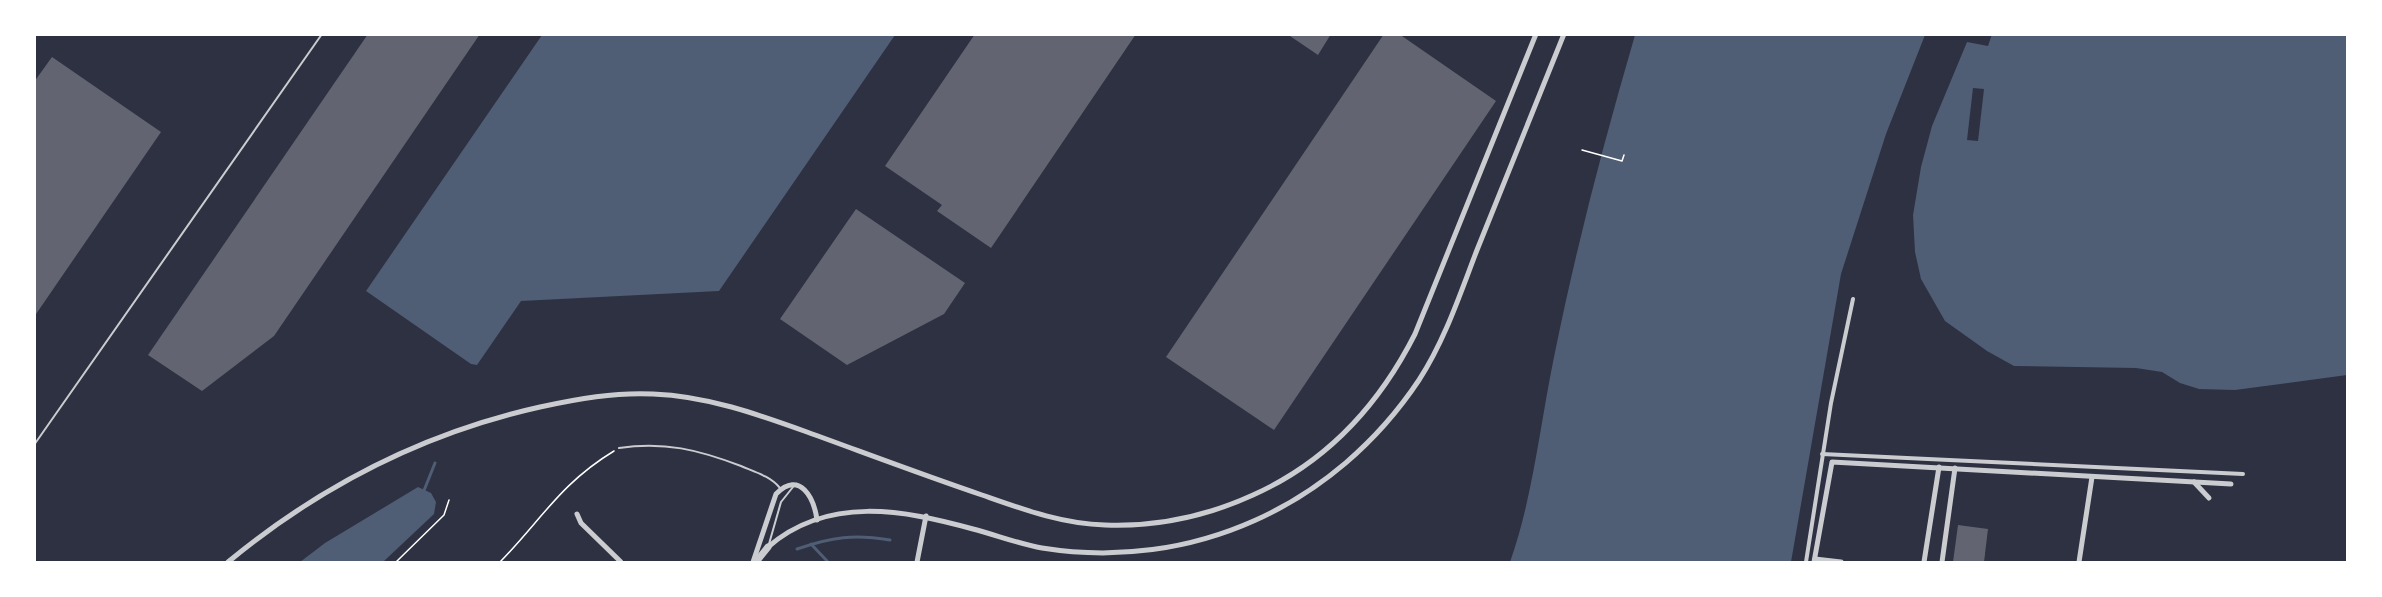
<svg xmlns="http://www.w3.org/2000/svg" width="2382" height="597" font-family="'Alegreya Sans',sans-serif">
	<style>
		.water { fill: #4f5d75 }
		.pier { fill: #2d3142 }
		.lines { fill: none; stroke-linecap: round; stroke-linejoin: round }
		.stream { stroke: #4f5d75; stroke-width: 3 }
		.building { fill: #626471 }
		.path { stroke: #fff; stroke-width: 1.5 }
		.service { stroke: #caccd0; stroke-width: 2 }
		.pedestrian { stroke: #caccd0; stroke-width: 4 }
		.minor { stroke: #caccd0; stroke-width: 5 }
		.tertiary { stroke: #caccd0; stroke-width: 7 }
	</style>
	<rect width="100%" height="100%" fill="#2d3142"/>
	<g class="water">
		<path d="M1992,34L2347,35V375L2235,390L2199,389L2180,383L2162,372L2136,368L2014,366L1987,351L1945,321L1921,279L1915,252L1913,215L1921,167L1932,126L1967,42L1988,46Z"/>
		<path d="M542,35V34L895,35L719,291L521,301L477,365L471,364L366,291Z"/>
		<path d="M1635,35H1925L1886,134L1841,274L1791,562H1510C1533,497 1540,425 1554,357C1576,248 1604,141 1635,35Z"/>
		<path d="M418,487L431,493L436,502L434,514L383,562H300L325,543Z"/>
	</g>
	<path class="pier" d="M1973,88L1984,89L1978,141L1967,140Z"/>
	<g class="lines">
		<g class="stream">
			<path d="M423,493L435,463"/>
			<path d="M811,544L828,562"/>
			<path d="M797,549C832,537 854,534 890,540"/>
		</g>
	</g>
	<g class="building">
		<path d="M368,34H480L274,336L202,391L148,355Z"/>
		<path d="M975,34H1136L991,248L937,211L942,205L885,166Z"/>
		<path d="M1287,34H1331L1318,55Z"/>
		<path d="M1384,34H1399L1496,101L1274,430L1166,357Z"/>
		<path d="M52,57L161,132L34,317V82Z"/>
		<path d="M856,209L965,283L944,314L847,365L780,319Z"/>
		<path d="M1958,525L1988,529L1984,562H1953Z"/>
	</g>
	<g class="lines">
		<g class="path">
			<path d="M1582,150L1622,161L1624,155"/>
			<path d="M396,562L444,515L449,500"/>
			<path d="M500,562C541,520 561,483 614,451"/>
		</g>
		<g class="service">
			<path d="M34,445L322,34"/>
			<path d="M619,448C664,441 699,450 741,466C755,472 770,476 780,488"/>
			<path d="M769,544L781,502L793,487"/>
		</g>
		<g class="pedestrian">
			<path d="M1822,454L2243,474"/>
			<path d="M1806,562L1831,403L1853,299"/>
		</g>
		<g class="minor">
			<path d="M2194,482L2209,498"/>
			<path d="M577,514L581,523L621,562"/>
			<path d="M768,547C828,495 904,510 973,529C996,535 1019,544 1042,548C1192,572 1335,506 1419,380C1445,340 1460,294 1477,250C1506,178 1535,106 1564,34"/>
			<path d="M1815,559L1841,562"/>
			<path d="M228,562C320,486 423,433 540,407C577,399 615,392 653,394C707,396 757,414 807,432C865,453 923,475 982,495C1022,509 1062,524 1105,525C1156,527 1207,516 1253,495C1327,462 1379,405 1415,334L1536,34"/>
			<path d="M753,562L776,494C800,470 814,498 817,520"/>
			<path d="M917,562L926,516"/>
			<path d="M1814,562L1832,462L2231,484"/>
			<path d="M1924,562L1939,467"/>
			<path d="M1942,562L1955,468"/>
			<path d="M2079,562L2092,477"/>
		</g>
		<path class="tertiary" d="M756,562L768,547"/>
	</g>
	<rect width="2382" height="597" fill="none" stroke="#ffffff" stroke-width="72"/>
</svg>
